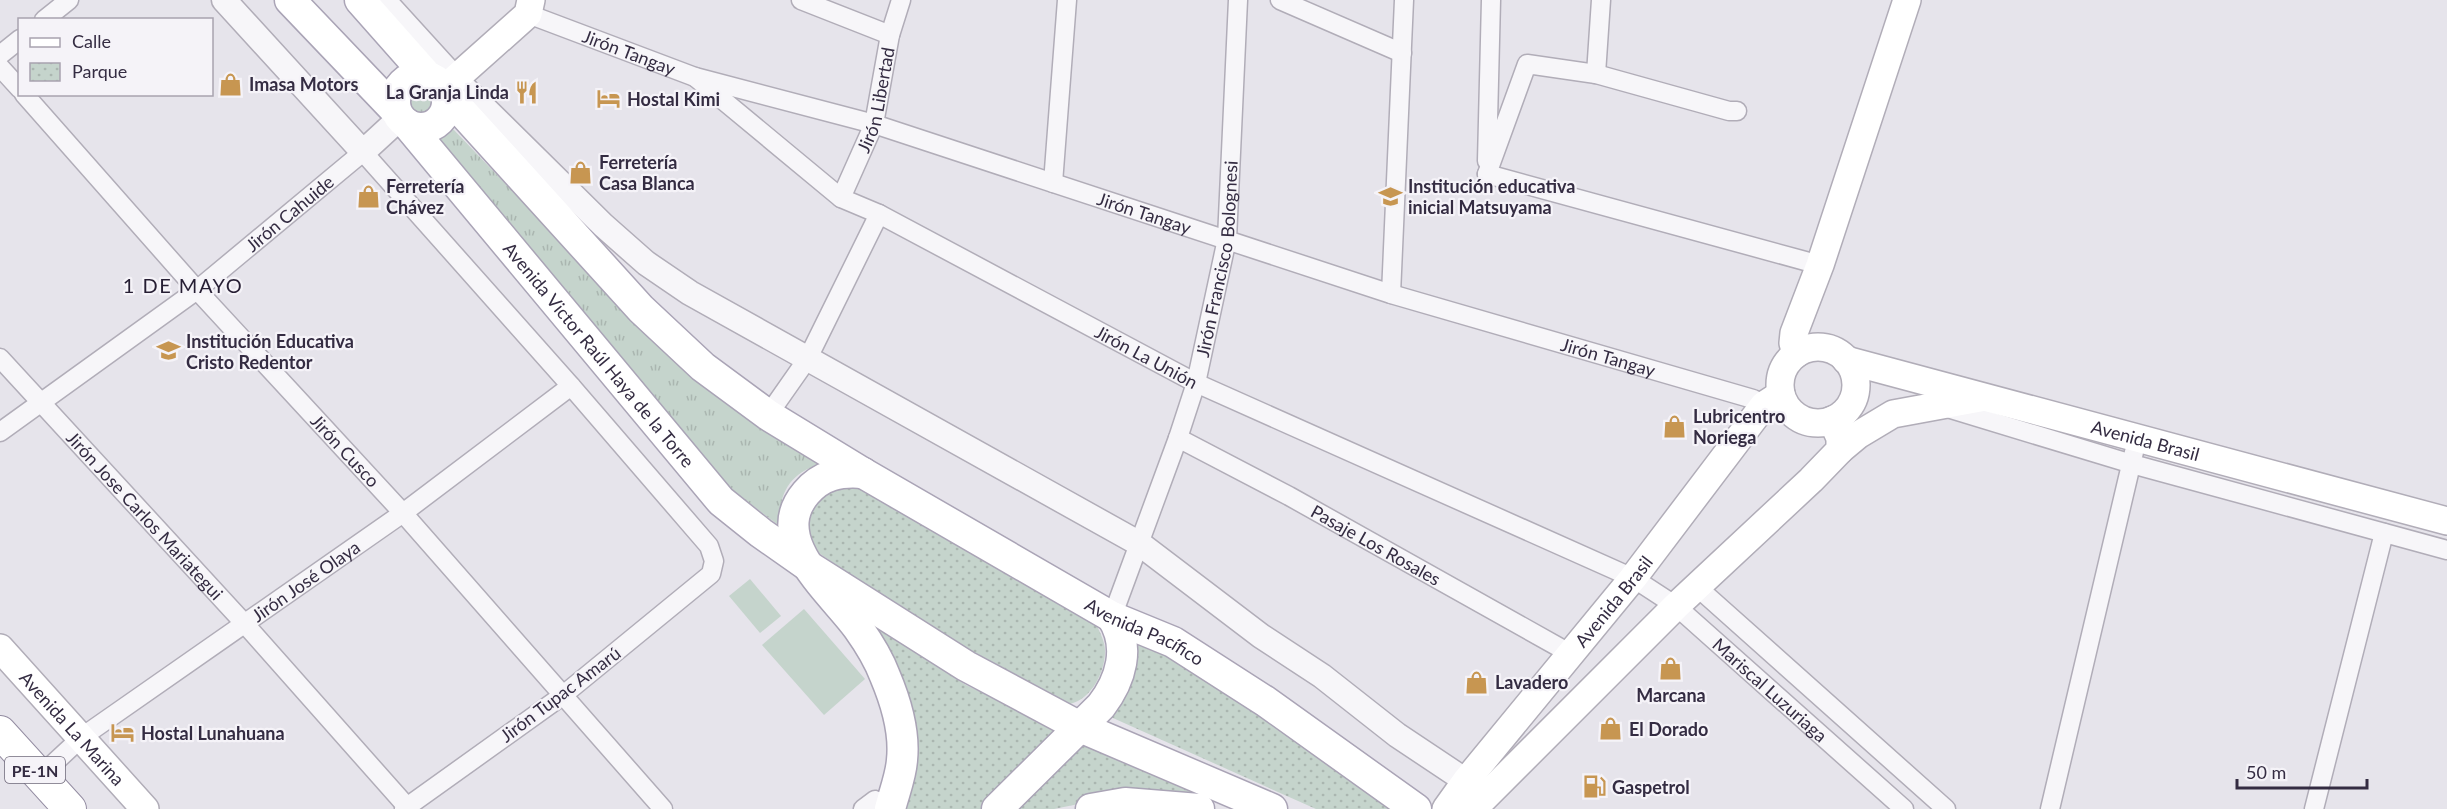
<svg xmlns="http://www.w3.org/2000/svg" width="2447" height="809" font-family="Lato,sans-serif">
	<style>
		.grass { fill: url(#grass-tufts) }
		.park { fill: url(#park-dots) }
		.pitch { fill: #c5d4cc }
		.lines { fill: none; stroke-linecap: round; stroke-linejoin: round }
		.minor-casing { stroke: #b1adb8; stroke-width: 21 }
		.tertiary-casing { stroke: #b1adb8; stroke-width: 27 }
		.secondary-casing { stroke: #b1adb8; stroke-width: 30 }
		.primary-casing { stroke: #aaa4b6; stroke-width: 33 }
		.trunk-casing { stroke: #938ca1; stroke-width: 34 }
		.minor { stroke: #f7f6f9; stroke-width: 18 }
		.tertiary { stroke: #f7f6f9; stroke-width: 24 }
		.secondary { stroke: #fff; stroke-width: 27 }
		.primary { stroke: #fff; stroke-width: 30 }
		.trunk { stroke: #fff; stroke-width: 32 }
		.labels { text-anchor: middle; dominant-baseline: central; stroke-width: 4.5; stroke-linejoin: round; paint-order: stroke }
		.shield { fill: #f5f3f8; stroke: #6e6879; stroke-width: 1.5 }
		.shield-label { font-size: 16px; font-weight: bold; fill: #342c42 }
		.street-label { font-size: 18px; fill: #342c42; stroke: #f5f3f8 }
		.poi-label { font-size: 18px; font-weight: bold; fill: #342c42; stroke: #f5f3f8; text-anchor: start }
		.neighbourhood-label { font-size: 20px; letter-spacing: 1.5px; fill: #261e33; stroke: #f5f3f8 }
	</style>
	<defs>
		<pattern id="grass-tufts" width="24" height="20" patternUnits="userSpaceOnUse" patternTransform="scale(1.5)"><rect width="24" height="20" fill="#c5d4cc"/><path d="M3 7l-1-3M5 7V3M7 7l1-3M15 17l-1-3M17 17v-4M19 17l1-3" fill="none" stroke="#aab6b0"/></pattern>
		<pattern id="park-dots" width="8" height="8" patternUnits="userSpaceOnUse" patternTransform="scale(1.5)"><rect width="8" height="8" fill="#c5d4cc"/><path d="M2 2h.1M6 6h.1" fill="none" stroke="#aab6b0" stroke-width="1.8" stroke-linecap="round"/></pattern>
	</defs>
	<rect width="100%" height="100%" fill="#e6e4eb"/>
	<g class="grass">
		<circle cx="421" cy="102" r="13"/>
		<path d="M450,128L454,130L683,369L755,422L824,463C790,472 777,493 781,527L732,490L688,442L440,140L442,131Z"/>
	</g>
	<g class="park">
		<path d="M854,482L1096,624C1100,633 1105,641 1105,651C1105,673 1091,699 1070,704L948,642L816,551C806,534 805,517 813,499Z"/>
		<path d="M858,615L966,685L1067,733L982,809H899L908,781Z"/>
		<path d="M1130,625L1399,809H1316L1104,714Z"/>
		<path d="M1082,739L1218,801L1190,796L1108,798L1054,809H1006Z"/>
	</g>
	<g class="pitch">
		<path d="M750,579L781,616L760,633L729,596Z"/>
		<path d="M804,609L865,679L824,715L762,645Z"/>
	</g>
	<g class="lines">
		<defs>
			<g id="minor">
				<path d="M801,0L890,35"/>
				<path d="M1280,0L1402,53"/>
				<path id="s1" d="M528,14L695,77L874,124L1391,294L1753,399L1764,405"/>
				<path d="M44,20L69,0"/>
				<path d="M0,55L20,39"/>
				<path d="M0,67L20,89"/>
				<path d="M1596,74L1601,0"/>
				<path id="s2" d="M695,77L841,198L879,214L1196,383L1633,578L1676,606L1904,809"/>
				<path id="s3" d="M24,94L197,290L403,513L663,809"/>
				<path d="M1487,161L1491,0"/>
				<path d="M1487,174L1820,265"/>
				<path d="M1487,174L1527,64L1596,74L1729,111H1737"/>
				<path d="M1053,183L1067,0"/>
				<path id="s4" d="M841,198L874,124L890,35L901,0"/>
				<path d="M1391,294L1404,0"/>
				<path id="s5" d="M0,358L244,623L409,809"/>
				<path d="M1944,407L2132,464L2447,550"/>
				<path d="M768,415L808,358L879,214"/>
				<path id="s6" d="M0,432L197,290L363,152L571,386L709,546L714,561L711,574L562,696L404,809"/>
				<path id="s7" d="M1178,438L1289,496L1571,654"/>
				<path d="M1696,586L1946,809"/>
				<path id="s8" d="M1112,617L1178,438L1196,383L1227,239L1238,0"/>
				<path id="s9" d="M40,776L82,737L403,513L571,386"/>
				<path d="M863,809L875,800"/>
				<path d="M2050,809L2134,452"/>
				<path d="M2314,809L2384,533"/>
			</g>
			<g id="tertiary">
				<path d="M224,0L363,152L400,118"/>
				<path d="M383,0L455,79L603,225L646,263L690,293L1140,544L1261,636L1322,676L1397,735L1466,781"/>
			</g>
			<g id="secondary">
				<path d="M455,79L528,14L531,0"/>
				<circle cx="1818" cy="385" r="38"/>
				<path d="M1796,354L1793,343L1794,333L1820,265L1907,0"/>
				<path id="s10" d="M1846,360L2447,521"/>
				<path d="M1840,450L1858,435L1893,414L1980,398"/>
				<path id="s11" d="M0,648L145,809"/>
				<path id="s12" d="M1446,809L1466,781L1633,578L1764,405L1781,394"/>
				<path d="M1473,809L1676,606L1811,480L1840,450V438L1832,420"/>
			</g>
			<g id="primary">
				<path d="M290,0L396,111"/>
				<path d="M360,0L429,78"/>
				<circle cx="421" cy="102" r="26"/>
				<path id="s13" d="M445,93L641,309L703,367L768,415L863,473L1112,617L1173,642L1265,701L1416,809"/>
				<path id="s14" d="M407,124L721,501L761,533L808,566L966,666L1080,727L1272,809"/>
				<path d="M863,473C840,471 821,475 806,493C766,540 832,592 858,628C868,642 879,660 885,676C896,702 905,732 902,760C901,776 894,793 890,809"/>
				<path d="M997,809L1101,706C1121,680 1131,647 1112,617"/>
				<path d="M1091,809L1125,803L1199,809"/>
			</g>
			<path id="trunk" d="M0,732L70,809"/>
		</defs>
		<use href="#minor" class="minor-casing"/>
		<use href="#tertiary" class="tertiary-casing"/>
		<use href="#secondary" class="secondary-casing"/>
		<use href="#primary" class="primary-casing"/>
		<use href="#trunk" class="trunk-casing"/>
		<use href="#minor" class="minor"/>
		<use href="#tertiary" class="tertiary"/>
		<use href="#secondary" class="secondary"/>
		<use href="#primary" class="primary"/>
		<use href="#trunk" class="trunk"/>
	</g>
	<defs>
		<symbol id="shop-bare" viewBox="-9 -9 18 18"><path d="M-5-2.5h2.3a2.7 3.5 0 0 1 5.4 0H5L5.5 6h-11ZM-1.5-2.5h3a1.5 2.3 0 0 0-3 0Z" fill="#c79651" stroke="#f5f3f8" stroke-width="2.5" paint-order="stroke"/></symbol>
		<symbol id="restaurant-bare" viewBox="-9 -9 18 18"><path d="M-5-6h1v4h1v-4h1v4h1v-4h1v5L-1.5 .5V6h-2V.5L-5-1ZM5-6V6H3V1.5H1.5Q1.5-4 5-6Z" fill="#c79651" stroke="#f5f3f8" stroke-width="2.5" paint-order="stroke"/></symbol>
		<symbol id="hotel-bare" viewBox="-9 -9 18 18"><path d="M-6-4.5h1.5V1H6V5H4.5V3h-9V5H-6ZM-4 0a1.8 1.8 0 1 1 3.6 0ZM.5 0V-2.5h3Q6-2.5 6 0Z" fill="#c79651" stroke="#f5f3f8" stroke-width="2.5" paint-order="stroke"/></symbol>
		<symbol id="school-bare" viewBox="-9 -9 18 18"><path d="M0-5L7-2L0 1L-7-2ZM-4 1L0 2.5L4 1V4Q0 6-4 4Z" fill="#c79651" stroke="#f5f3f8" stroke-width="2.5" paint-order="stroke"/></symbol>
		<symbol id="fuel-bare" viewBox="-9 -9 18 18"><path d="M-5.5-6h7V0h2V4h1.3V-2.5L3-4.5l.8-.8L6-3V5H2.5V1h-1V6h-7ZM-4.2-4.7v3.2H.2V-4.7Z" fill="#c79651" stroke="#f5f3f8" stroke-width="2.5" paint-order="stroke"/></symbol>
	</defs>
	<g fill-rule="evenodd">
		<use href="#shop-bare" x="214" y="68" width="33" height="33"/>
		<use href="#restaurant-bare" x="510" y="76" width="33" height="33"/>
		<use href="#hotel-bare" x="592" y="82" width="33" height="33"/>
		<use href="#shop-bare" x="564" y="156" width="33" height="33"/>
		<use href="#shop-bare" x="352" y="180" width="33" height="33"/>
		<use href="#school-bare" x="1374" y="180" width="33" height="33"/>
		<use href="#school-bare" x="152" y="334" width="33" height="33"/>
		<use href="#shop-bare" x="1658" y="410" width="33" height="33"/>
		<use href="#shop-bare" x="1654" y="652" width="33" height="33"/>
		<use href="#shop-bare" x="1460" y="666" width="33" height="33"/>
		<use href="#shop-bare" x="1594" y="712" width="33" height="33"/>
		<use href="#hotel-bare" x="106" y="716" width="33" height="33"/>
		<use href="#fuel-bare" x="1578" y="770" width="33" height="33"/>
	</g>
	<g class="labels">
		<rect class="shield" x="5" y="757" width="60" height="26" rx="4.5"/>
		<g class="shield-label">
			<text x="35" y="770">PE-1N</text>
		</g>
		<g class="street-label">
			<text stroke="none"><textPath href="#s1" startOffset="108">Jirón Tangay</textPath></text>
			<text stroke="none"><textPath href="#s4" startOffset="105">Jirón Libertad</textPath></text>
			<text stroke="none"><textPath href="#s1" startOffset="648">Jirón Tangay</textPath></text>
			<text stroke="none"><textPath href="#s6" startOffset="363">Jirón Cahuide</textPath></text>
			<text stroke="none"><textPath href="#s8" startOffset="375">Jirón Francisco Bolognesi</textPath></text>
			<text stroke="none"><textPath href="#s14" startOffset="300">Avenida Victor Raúl Haya de la Torre</textPath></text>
			<text stroke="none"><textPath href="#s2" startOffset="534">Jirón La Unión</textPath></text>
			<text stroke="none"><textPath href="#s1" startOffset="1134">Jirón Tangay</textPath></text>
			<text stroke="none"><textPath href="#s10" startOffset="310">Avenida Brasil</textPath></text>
			<text stroke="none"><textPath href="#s3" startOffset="480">Jirón Cusco</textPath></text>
			<text stroke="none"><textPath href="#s5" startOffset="214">Jirón Jose Carlos Mariategui</textPath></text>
			<text stroke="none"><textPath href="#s7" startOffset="225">Pasaje Los Rosales</textPath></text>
			<text stroke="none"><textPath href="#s9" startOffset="330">Jirón José Olaya</textPath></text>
			<text stroke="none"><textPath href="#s12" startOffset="267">Avenida Brasil</textPath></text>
			<text stroke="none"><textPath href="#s13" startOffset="892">Avenida Pacífico</textPath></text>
			<text stroke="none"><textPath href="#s2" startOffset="1246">Mariscal Luzuriaga</textPath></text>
			<text transform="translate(560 694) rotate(-37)">Jirón Tupac Amarú</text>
			<text stroke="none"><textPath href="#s11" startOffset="108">Avenida La Marina</textPath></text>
		</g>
		<g class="poi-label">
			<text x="249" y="84">Imasa Motors</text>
			<text x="509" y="92" text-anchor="end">La Granja Linda</text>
			<text x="627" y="99">Hostal Kimi</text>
			<text x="599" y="162">Ferretería<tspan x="599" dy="21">Casa Blanca</tspan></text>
			<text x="386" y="186">Ferretería<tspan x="386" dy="21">Chávez</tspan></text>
			<text x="1408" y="186">Institución educativa<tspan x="1408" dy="21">inicial Matsuyama</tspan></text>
			<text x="186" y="341">Institución Educativa<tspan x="186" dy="21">Cristo Redentor</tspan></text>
			<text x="1693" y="416">Lubricentro<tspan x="1693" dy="21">Noriega</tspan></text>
			<text x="1495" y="682">Lavadero</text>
			<text x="1671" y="695" text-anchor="middle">Marcana</text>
			<text x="1629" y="729">El Dorado</text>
			<text x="141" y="733">Hostal Lunahuana</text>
			<text x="1612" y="787">Gaspetrol</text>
		</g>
		<g class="neighbourhood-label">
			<text x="183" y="285">1 DE MAYO</text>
		</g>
	</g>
	<rect x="18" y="18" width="195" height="78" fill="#f5f3f8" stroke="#a8a3af" stroke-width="1.5"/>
	<rect x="30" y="38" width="30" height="9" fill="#ffffff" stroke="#a8a3af" stroke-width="1.5"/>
	<text x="72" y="48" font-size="18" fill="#342c42">Calle</text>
	<rect x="30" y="63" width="30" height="18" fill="url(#park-dots)" stroke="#a8a3af" stroke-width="1.5"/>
	<text x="72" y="78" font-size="18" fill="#342c42">Parque</text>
	<path d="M2237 779v9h130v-9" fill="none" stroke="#342c42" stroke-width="3"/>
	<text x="2246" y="779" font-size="18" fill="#342c42" stroke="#f5f3f8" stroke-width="4.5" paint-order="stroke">50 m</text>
</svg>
